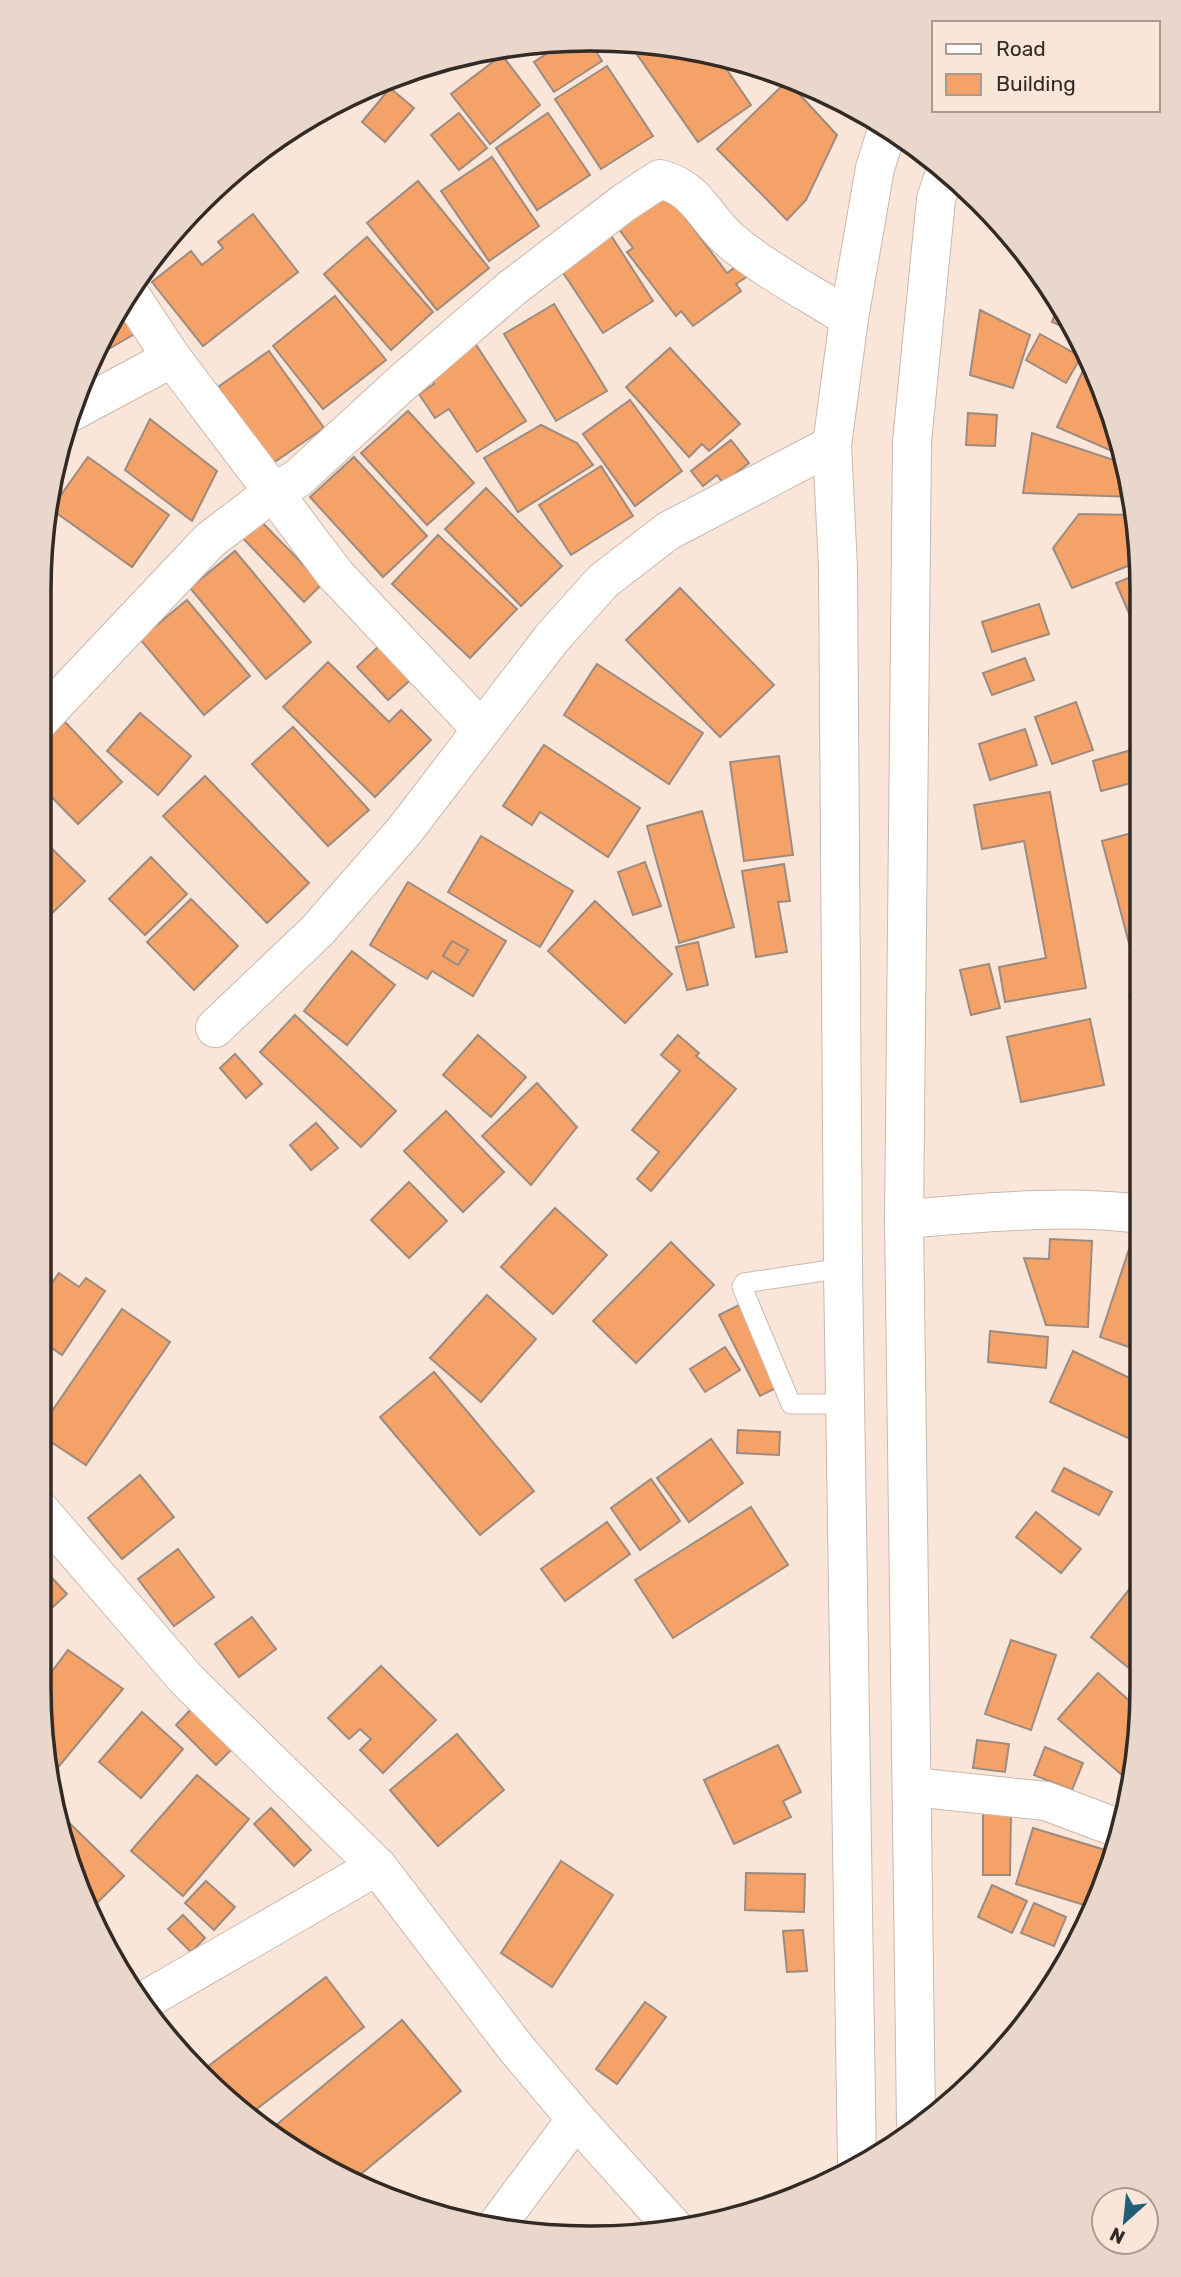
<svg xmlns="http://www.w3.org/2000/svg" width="1181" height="2277" font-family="Rubik,sans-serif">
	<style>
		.building { fill: #f5a268; stroke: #9d8b7f; stroke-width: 2; fill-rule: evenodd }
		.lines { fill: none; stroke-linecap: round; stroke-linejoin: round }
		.lane-casing { stroke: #ccb8ac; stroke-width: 21 }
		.street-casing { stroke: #ccb8ac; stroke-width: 40 }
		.highway-casing { stroke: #ccb8ac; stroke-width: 40 }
		.lane { stroke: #fff; stroke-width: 19 }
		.street { stroke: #fff; stroke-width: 38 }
		.highway { stroke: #fff; stroke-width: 38 }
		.rim { fill: none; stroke: #312a25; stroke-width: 3.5 }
	</style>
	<rect width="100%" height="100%" fill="#fae6d9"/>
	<g class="building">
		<path d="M627,40L716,54L751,105L698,142Z"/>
		<path d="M589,41L602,61L554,92L534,62L564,42Z"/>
		<path d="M502,55L540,105L490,144L451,94Z"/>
		<path d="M607,66L653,136L601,169L555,99Z"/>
		<path d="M787,81L837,135L806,200L787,220L717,149Z"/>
		<path d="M390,88L414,108L385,142L362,122Z"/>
		<path d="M351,96L338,113L329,106Z"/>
		<path d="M459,113L487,148L459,170L431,135Z"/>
		<path d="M548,113L590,175L537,210L496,148Z"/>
		<path d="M492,157L539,226L489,261L441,191Z"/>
		<path d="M418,181L489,268L437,310L367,223Z"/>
		<path d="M663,188L727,273L742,262L751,274L736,284L741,291L693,326L681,311L676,316L627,252L633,248L615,224Z"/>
		<path d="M253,214L298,272L203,346L152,282L191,251L202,265L223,248L218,242Z"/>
		<path d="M610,234L653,301L603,333L560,268Z"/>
		<path d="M367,237L433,312L391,350L324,274Z"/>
		<path d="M335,296L386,360L323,409L273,346Z"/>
		<path d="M123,301L140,331L91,359L96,346Z"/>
		<path d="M554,304L607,391L556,421L504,334Z"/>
		<path d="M1058,306L1073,331L1052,322Z"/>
		<path d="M980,310L1030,335L1013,388L970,375Z"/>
		<path d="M1040,334L1081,357L1066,383L1026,360Z"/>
		<path d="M471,337L526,421L477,452L449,409L435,418L419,394L434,384L424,368Z"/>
		<path d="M670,348L740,424L709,451L702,444L689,457L626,387Z"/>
		<path d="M269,351L324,428L273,463L218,387Z"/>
		<path d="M1085,366L1095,370L1101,380L1118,443L1114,452L1057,427Z"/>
		<path d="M630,400L682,471L635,506L583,434Z"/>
		<path d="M408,411L474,483L427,525L361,453Z"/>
		<path d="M968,413L997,415L995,446L966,445Z"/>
		<path d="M150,419L217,471L192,521L125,470Z"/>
		<path d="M541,425L577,443L593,465L518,512L484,458Z"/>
		<path d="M1032,433L1123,463L1132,497L1023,493Z"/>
		<path d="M731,440L749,463L723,483L717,475L703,486L691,471Z"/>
		<path d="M88,457L169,515L132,567L51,509Z"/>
		<path d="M354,457L427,536L383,577L310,497Z"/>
		<path d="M601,466L633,516L571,555L539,505Z"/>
		<path d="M486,488L562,566L521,606L445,529Z"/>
		<path d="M254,514L322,584L304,602L236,531Z"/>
		<path d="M1079,514L1137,515L1138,562L1072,588L1053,548Z"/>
		<path d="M438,535L517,609L470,658L392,584Z"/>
		<path d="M235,551L311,642L266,679L190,588Z"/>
		<path d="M1138,574V634L1116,583Z"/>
		<path d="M680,588L774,685L720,737L626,640Z"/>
		<path d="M187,600L250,676L204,715L140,639Z"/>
		<path d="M1039,604L1049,634L992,652L982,622Z"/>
		<path d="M383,642L415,676L388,700L357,667Z"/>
		<path d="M1025,658L1034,680L992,695L983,673Z"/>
		<path d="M328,662L389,722L401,710L431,740L375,797L283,707Z"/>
		<path d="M597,664L703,733L669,784L564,715Z"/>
		<path d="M1076,702L1093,750L1052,764L1035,717Z"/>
		<path d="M140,713L191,756L158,795L107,751Z"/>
		<path d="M65,722L122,782L78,824L39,784V746Z"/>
		<path d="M293,727L369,810L328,846L252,764Z"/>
		<path d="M1025,729L1037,765L990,780L979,744Z"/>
		<path d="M544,745L640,808L608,857L540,812L532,825L503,806Z"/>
		<path d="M1131,750L1139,781L1101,791L1093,761Z"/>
		<path d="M779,756L793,855L744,861L730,762Z"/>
		<path d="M205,776L309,883L267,923L163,816Z"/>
		<path d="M1050,792L1086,988L1005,1002L999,967L1046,958L1024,841L982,849L974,805Z"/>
		<path d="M702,811L734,927L679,943L647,826Z"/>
		<path d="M1139,831V965L1135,966L1102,841Z"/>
		<path d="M39,836L85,881L39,926Z"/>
		<path d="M481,836L573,891L540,947L448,892Z"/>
		<path d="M151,857L187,894L145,935L109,899Z"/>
		<path d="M645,862L661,906L633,915L618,872Z"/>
		<path d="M784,864L790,901L778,902L787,952L756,957L742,871Z"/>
		<path d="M408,882L506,941L473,996L432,971L427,979L370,945ZM452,941L468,950L458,965L443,956Z"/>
		<path d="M191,899L238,946L194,990L147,942Z"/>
		<path d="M595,901L672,974L625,1023L548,951Z"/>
		<path d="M452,941L468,950L458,965L443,956Z"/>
		<path d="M698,942L708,985L687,990L676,947Z"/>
		<path d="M352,951L395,985L347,1045L304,1011Z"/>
		<path d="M989,964L1000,1008L971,1015L960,970Z"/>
		<path d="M1139,992V1028L1129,996Z"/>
		<path d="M295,1015L396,1111L361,1147L260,1052Z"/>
		<path d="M1090,1019L1104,1085L1021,1102L1007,1037Z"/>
		<path d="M478,1035L526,1077L491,1117L443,1075Z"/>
		<path d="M678,1035L699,1053L696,1056L736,1089L651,1191L637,1179L659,1152L632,1130L680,1071L661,1055Z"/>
		<path d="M235,1054L262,1084L246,1098L220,1068Z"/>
		<path d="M537,1083L577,1127L531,1185L482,1136Z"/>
		<path d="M446,1111L504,1172L463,1212L404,1151Z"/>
		<path d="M316,1123L338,1148L311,1170L290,1145Z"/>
		<path d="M409,1182L447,1221L409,1258L371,1220Z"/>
		<path d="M555,1208L607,1255L553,1314L501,1267Z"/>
		<path d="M1134,1234L1140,1235V1351L1100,1337Z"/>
		<path d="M1050,1239L1092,1241L1088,1327L1046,1325L1024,1258L1049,1259Z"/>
		<path d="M671,1242L714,1285L636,1363L593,1321Z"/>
		<path d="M59,1273L79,1287L86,1278L105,1291L62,1355L39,1339V1302Z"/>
		<path d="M487,1295L536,1339L481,1402L430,1358Z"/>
		<path d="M739,1305L780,1386L760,1396L719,1315Z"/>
		<path d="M122,1309L170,1342L86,1465L39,1434V1430Z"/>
		<path d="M990,1331L1048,1337L1046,1368L988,1362Z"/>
		<path d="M725,1347L740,1370L705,1392L690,1369Z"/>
		<path d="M1073,1351L1140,1383L1141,1444L1050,1402Z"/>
		<path d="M434,1372L534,1491L480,1535L380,1417Z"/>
		<path d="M738,1430L780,1432L779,1455L737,1453Z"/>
		<path d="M711,1439L743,1483L689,1522L657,1478Z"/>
		<path d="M1064,1468L1112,1492L1099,1515L1052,1491Z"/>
		<path d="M140,1475L174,1517L122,1559L88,1518Z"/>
		<path d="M651,1479L680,1521L640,1550L611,1508Z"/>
		<path d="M751,1507L788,1565L673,1638L635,1580Z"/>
		<path d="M1036,1512L1081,1549L1061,1573L1016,1537Z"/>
		<path d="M607,1522L630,1554L565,1601L541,1569Z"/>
		<path d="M178,1549L214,1597L174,1626L138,1579Z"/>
		<path d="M39,1564L67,1594L41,1618L39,1615Z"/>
		<path d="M1132,1586L1141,1593V1678L1091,1637Z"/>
		<path d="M252,1617L276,1649L239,1677L215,1644Z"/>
		<path d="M1011,1640L1056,1655L1031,1730L985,1714Z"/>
		<path d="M68,1650L123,1689L55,1771L52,1769L39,1689Z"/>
		<path d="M381,1666L436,1720L383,1773L360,1750L371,1739L360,1729L349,1739L328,1718Z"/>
		<path d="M1098,1673L1141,1711L1131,1783L1058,1719Z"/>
		<path d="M194,1706L235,1746L216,1765L176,1725Z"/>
		<path d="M142,1712L183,1749L141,1798L99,1762Z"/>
		<path d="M457,1734L504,1790L438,1846L390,1790Z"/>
		<path d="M977,1740L1009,1744L1005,1772L973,1768Z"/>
		<path d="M778,1745L801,1792L783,1801L791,1817L734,1844L704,1780Z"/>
		<path d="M1045,1747L1083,1763L1072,1790L1034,1775Z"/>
		<path d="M197,1775L249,1819L183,1896L131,1851Z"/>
		<path d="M271,1808L311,1850L294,1866L254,1824Z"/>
		<path d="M983,1813L1011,1814L1010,1875H983Z"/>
		<path d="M60,1814L124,1876L92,1908L68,1864Z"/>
		<path d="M1033,1828L1115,1853L1094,1908L1016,1884Z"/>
		<path d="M561,1861L613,1895L552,1987L501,1953Z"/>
		<path d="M746,1873L805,1874L804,1912L745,1910Z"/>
		<path d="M206,1881L235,1907L214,1930L185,1903Z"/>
		<path d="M992,1885L1027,1901L1012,1933L978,1917Z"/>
		<path d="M1034,1903L1066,1917L1054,1946L1021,1933Z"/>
		<path d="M183,1915L205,1938L191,1952L168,1929Z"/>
		<path d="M803,1930L807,1971L787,1972L783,1931Z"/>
		<path d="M326,1977L364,2027L250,2114L203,2070Z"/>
		<path d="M645,2002L666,2017L617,2084L596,2069Z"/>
		<path d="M402,2020L461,2091L356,2178L284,2146L269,2131Z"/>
	</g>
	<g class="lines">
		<defs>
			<path id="lane" d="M843,1268L744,1283L742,1287L791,1404H845"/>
			<g id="street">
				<path d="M129,293L172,358L335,574L481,729"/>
				<path d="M71,412L172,358"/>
				<path d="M39,721L210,540L273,492L297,479L403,382L512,288L625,202L660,179C699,189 704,218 731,241C767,271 810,293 849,318"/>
				<path d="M215,1028L317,931L405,830L552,638L603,581L668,531L832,445"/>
				<path d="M904,1219C982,1213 1063,1204 1140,1214"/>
				<path d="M39,1509L187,1680L377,1866L516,2048L576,2119L675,2229"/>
				<path d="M913,1787L1046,1801L1123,1830"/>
				<path d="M142,2002L377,1866"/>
				<path d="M497,2225L576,2119"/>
			</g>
			<g id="highway">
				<path d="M916,2123L904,1219L912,442L936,199L946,170"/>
				<path d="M857,2166L843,1268L838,568L832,445L849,318L875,168L887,130"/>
			</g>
		</defs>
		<use href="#lane" class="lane-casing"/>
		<use href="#street" class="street-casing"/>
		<use href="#highway" class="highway-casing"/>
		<use href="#lane" class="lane"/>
		<use href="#street" class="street"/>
		<use href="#highway" class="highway"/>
	</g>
	<path d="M0 0H1181V2277H0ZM590 51H591A539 539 0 0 1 1130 590V1687A539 539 0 0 1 591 2226H590A539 539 0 0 1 51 1687V590A539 539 0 0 1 590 51Z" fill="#ead7cb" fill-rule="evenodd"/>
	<path class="rim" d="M590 51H591A539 539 0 0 1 1130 590V1687A539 539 0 0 1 591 2226H590A539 539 0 0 1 51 1687V590A539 539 0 0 1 590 51Z"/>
	<rect x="932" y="21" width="228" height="91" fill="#fae6d9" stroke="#aa9b91" stroke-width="2"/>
	<rect x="946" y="44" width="35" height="10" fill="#ffffff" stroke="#aa9b91" stroke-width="2"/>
	<text x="996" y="56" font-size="21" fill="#312a25">Road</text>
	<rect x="946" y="74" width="35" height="21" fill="#f5a268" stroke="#aa9b91" stroke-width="2"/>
	<text x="996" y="91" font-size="21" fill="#312a25">Building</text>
	<g transform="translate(1125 2221) rotate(207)"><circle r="33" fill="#fae6d9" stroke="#aa9b91" stroke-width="2"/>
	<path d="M0-5L12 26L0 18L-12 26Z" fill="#235e77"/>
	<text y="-10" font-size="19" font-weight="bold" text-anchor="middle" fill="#312a25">N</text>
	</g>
</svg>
